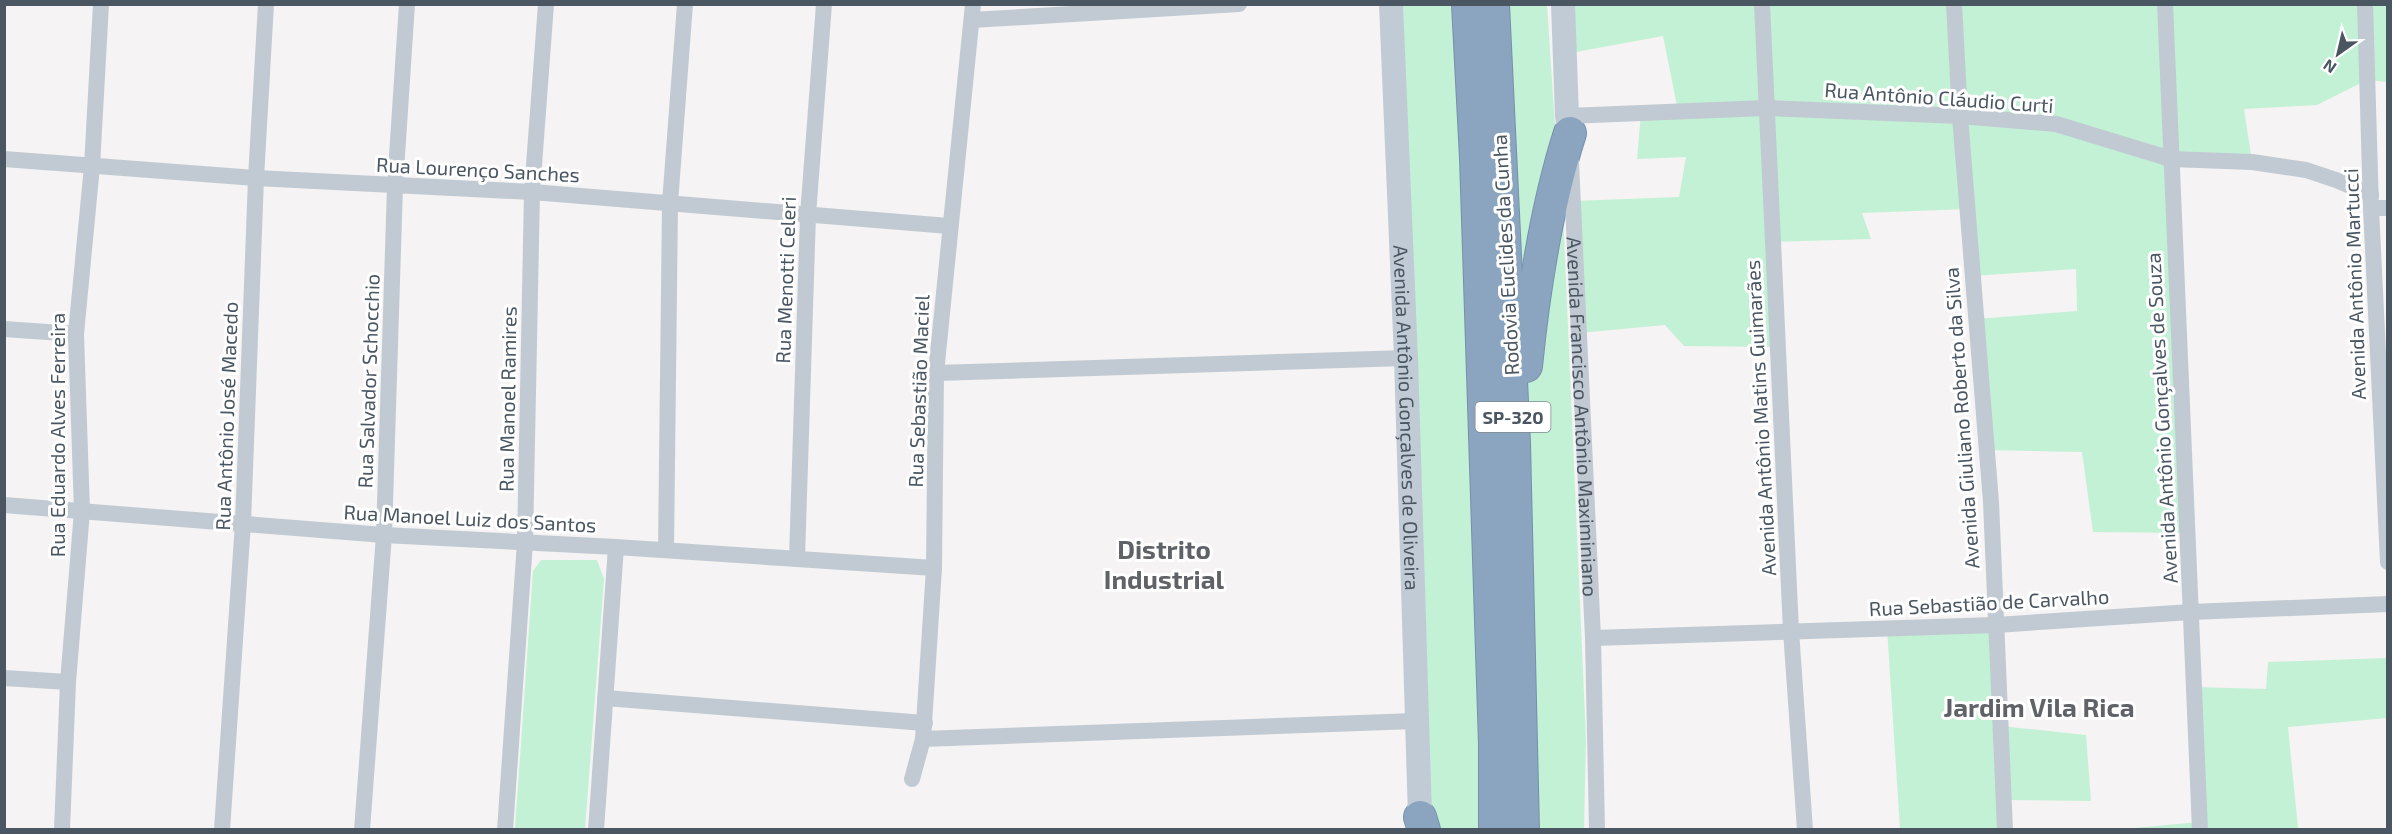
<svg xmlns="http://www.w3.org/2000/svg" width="2392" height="834" font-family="'Exo 2',sans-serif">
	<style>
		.green { fill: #c3f1d5 }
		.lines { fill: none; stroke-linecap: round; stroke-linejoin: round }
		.highway-casing { stroke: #7690ad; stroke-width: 34 }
		.street { stroke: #c1cad2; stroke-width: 16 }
		.secondary { stroke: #c1cbd6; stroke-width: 24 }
		.highway { stroke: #8ba5c1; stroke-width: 32 }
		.labels { text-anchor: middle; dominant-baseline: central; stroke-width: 6; stroke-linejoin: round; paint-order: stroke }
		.shield { fill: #fff; stroke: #808990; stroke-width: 1.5 }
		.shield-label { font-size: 18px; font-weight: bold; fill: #4a5661 }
		.street-label { font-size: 20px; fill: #4a5661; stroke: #fff }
		.district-label { font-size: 26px; font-weight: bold; fill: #5f6368; stroke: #fff }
	</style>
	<rect width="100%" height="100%" fill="#f5f3f3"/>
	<g class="green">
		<path d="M1403,5H1547L1558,172L1563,213L1586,740L1584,829H1428Z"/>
		<path d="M1563,5H2387V82L2367,80L2317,105L2244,109L2252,162L2171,159L2187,533L2093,532L2082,452L1986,450L1976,319L2077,311L2076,269L1973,276L1967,209L1862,213L1871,239L1773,242L1777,347L1684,346L1665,325L1579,333L1573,201L1679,197L1686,157L1637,159L1641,113L1678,111L1663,36L1565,54Z"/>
		<path d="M541,560H597L604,579L585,829H515L533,571Z"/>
		<path d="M1996,625L2000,726L2086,735L2091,801L2004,800L2005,829H1900L1887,628Z"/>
		<path d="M2387,658V718L2288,727L2298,828L2111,830L2200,822L2194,687L2266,689L2268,662Z"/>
	</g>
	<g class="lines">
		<defs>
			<g id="highway">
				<path d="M1468,4L1476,158L1495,744V830"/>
				<path d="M1493,4L1514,443L1523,830"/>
				<path d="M1526,366C1534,287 1546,208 1570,133"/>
				<path d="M1420,817L1424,830"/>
			</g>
		</defs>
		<use href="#highway" class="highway-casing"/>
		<g class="street">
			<path d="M1762,4L1791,631L1805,830"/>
			<path d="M1954,4L1960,116L1991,502L2005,830"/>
			<path d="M2165,4L2200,830"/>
			<path d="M2365,4L2371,208L2388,562"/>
			<path d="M972,20L1239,4"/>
			<path d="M1567,116L1766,108L1960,116L2056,124L2171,159L2252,162L2306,170L2336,180L2371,195"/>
			<path d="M4,159L256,178L532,192L949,226"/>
			<path id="s1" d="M1571,162L1593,638L1597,830"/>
			<path d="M2371,208H2388"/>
			<path d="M4,329L76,334"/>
			<path d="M936,373L1406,358"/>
			<path d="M4,505L384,535L616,547L934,568"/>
			<path d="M666,550L670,203L685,4"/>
			<path d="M797,558L808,215L824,4"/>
			<path d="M1593,638L1996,625L2191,612L2388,604"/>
			<path d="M4,678L68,682"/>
			<path d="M605,698L925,723"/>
			<path d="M923,739L1415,721"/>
			<path d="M912,779L923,739L934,568L936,373L973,4"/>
			<path d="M62,830L68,682L82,511L76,334L92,166L101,4"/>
			<path d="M222,830L243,523L256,178L266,4"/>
			<path d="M362,830L384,535L395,186L407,4"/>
			<path d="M505,830L525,542L532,192L546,4"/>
			<path d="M596,830L616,547"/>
		</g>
		<g class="secondary">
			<path id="s2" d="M1391,4L1406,358L1420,817"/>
			<path d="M1563,4L1567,116L1570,133"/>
		</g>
		<use href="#highway" class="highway"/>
	</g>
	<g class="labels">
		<rect class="shield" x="1475.5" y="402" width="75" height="30" rx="4.5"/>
		<g class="shield-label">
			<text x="1513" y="417">SP-320</text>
		</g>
		<g class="street-label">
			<text transform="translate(1939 97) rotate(4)">Rua Antônio Cláudio Curti</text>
			<text transform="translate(478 169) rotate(3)">Rua Lourenço Sanches</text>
			<text transform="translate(1505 255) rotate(-93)">Rodovia Euclides da Cunha</text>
			<text transform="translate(785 280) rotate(-88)">Rua Menotti Celeri</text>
			<text transform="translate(2354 284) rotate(-92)">Avenida Antônio Martucci</text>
			<text transform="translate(368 381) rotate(-88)">Rua Salvador Schocchio</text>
			<text transform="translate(918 391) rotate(-88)">Rua Sebastião Maciel</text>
			<text transform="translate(507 399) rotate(-89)">Rua Manoel Ramires</text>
			<text transform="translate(226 416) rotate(-88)">Rua Antônio José Macedo</text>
			<text stroke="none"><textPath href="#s2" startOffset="414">Avenida Antônio Gonçalves de Oliveira</textPath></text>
			<text stroke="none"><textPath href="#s1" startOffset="255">Avenida Francisco Antônio Maximiniano</textPath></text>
			<text transform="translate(1760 418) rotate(-93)">Avenida Antônio Matins Guimarães</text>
			<text transform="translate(1961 418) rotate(-94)">Avenida Giuliano Roberto da Silva</text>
			<text transform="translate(2161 418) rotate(-93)">Avenida Antônio Gonçalves de Souza</text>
			<text transform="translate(57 435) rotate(-90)">Rua Eduardo Alves Ferreira</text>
			<text transform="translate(470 518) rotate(3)">Rua Manoel Luiz dos Santos</text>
			<text transform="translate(1989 602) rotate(-3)">Rua Sebastião de Carvalho</text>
		</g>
		<g class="district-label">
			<text x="1164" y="548">Distrito<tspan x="1164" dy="30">Industrial</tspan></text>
			<text x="2039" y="706">Jardim Vila Rica</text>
		</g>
	</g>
	<rect width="2392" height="834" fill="none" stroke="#4a5661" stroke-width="12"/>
	<g transform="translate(2338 54) rotate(214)" stroke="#ffffff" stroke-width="4.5" paint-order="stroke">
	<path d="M0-4.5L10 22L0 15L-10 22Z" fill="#4a5661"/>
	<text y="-9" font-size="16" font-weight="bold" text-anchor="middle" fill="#4a5661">N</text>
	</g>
</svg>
